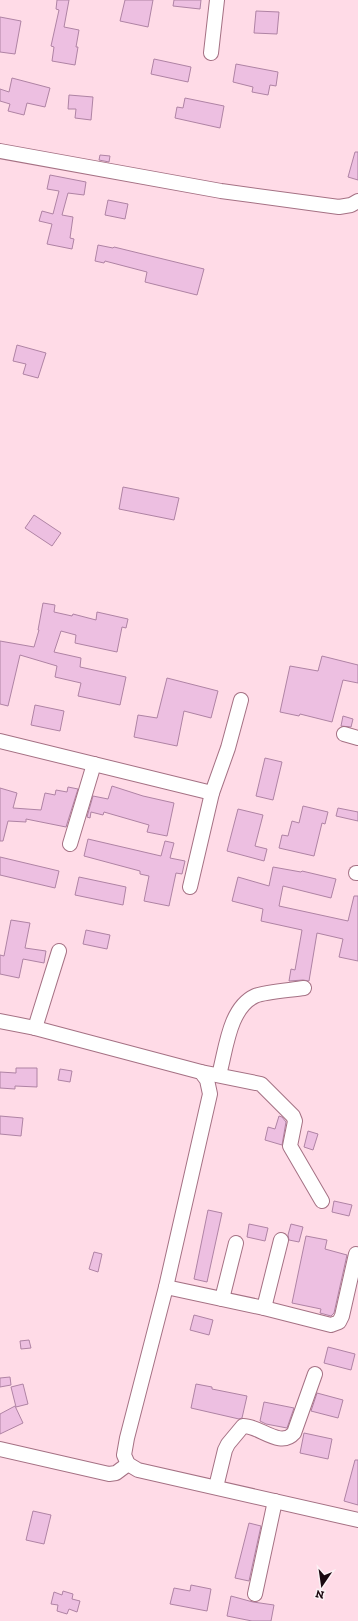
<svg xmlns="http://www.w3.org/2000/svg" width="358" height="1621" font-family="'Zilla Slab',serif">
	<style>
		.building { fill: #edbfe1; stroke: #af83a4 }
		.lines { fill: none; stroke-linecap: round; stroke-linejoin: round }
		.minor-casing { stroke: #a57184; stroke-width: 16 }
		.minor { stroke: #fff; stroke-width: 14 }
	</style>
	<rect width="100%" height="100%" fill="#ffdbe7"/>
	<g class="building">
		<path d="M57,0H69L64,27L79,30L76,47H78L75,65L52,61L54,47L51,46L59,10L56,9Z"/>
		<path d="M125,0H153L148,27L120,21Z"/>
		<path d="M174,0H201L200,9L173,6Z"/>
		<path d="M256,11L279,12L277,34L254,33Z"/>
		<path d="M0,17L21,21L15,54L0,52Z"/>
		<path d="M154,59L191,67L188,82L151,74Z"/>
		<path d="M236,64L278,72L276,86L270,85L268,95L252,92L253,87L233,82Z"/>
		<path d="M12,78L50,88L45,107L27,103L24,115L8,111L10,104L0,101V89L9,92Z"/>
		<path d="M69,95L93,97L91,120L75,118L76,109H68Z"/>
		<path d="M185,98L224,106L220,128L175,118L177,107L183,108Z"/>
		<path d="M355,152H358V180L348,177Z"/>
		<path d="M100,155L110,156L109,162L99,160Z"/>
		<path d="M50,175L86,182L84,195L68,193L62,215L73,217L70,238L74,239L72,249L47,244L52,224L39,221L42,211L53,214L59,191L47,189Z"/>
		<path d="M108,200L128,204L125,219L105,215Z"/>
		<path d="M98,245L113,248L114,247L204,269L197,295L145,282L147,272L105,261L104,263L95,261Z"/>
		<path d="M17,345L46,353L38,378L23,374L26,364L13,361Z"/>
		<path d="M123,487L179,498L174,520L119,509Z"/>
		<path d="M34,515L61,533L52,546L25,528Z"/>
		<path d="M43,603L55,605L54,612L72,616L73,614L96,620L97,612L128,619L126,628L122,627L117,652L75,643L76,635L61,631L54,652L81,658L80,667L126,677L120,705L78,696L81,683L55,677L57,666L20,655L8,706L0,704V641L34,647L39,630H38Z"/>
		<path d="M322,656L358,665V683L343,680L332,722L300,714L299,716L280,712L290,666L318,671Z"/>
		<path d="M167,678L218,691L211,718L184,711L177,746L134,737L138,715L157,718Z"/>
		<path d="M35,705L64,711L60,731L31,725Z"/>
		<path d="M343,716L353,719L351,727L341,726Z"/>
		<path d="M265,758L282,762L273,800L256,796Z"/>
		<path d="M112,786L143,796L174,803L167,836L147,832L149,825L104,812L103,815L91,812L90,818L87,817L93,796L108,799Z"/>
		<path d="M68,787L78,789L66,827L26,819V822L8,821L3,841H0V788L17,793L13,808L41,810L45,793L55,795L56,790L67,792Z"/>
		<path d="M303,806L328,812L325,824L322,823L314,856L279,848L282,835L288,836L292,821L299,823Z"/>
		<path d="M338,808L358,812V821L336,816Z"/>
		<path d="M238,809L263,815L255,846L267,849L264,861L227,851Z"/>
		<path d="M88,839L161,856L165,841L174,843L170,858L185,861L182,874L176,873L169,906L144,901L149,876L140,874V871L84,856Z"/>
		<path d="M0,857L59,871L55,888L0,875Z"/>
		<path d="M273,867L301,872L302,871L336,879L331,898L283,886L279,906L348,921L354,896H358V961L339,957L343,939L317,933L309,981L303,980L289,981L291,969L295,970L302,930L261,921L263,909L232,901L238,877L269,886Z"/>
		<path d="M79,877L126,887L123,905L75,895Z"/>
		<path d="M11,920L30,923L25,948L46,951L44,963L23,959L19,978L0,974V955L4,956Z"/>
		<path d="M86,930L110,935L107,949L83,944Z"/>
		<path d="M16,1068H37V1087L15,1086V1089L0,1088V1072L16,1073Z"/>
		<path d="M60,1069L72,1071L70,1082L58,1080Z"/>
		<path d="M0,1116L23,1118L21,1136L0,1134Z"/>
		<path d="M279,1116L282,1117L286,1122L282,1145L265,1140L268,1127L275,1129Z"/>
		<path d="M308,1131L318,1134L313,1150L304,1147Z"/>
		<path d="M334,1201L352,1205L349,1216L332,1212Z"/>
		<path d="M208,1210L222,1213L207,1282L194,1279Z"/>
		<path d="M249,1224L268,1228L265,1241L247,1237Z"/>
		<path d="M291,1224L303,1227L299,1242L289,1240L288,1235Z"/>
		<path d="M306,1236L327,1240L325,1249L347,1255L334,1313L331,1316L320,1313L321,1309L292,1303Z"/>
		<path d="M94,1252L102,1254L98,1272L89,1269Z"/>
		<path d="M194,1315L213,1320L209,1335L190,1330Z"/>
		<path d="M29,1340L31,1348L21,1349L20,1341Z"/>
		<path d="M328,1347L355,1354L351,1370L324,1363Z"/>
		<path d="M10,1377L11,1385L0,1387V1378Z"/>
		<path d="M23,1384L28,1404L16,1407L11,1387Z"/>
		<path d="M196,1384L212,1387V1389L247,1396L242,1418L239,1419L191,1408Z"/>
		<path d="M317,1393L343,1400L338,1418L311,1411Z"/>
		<path d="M264,1402L294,1408L287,1428L266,1424L260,1421Z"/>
		<path d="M15,1406L23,1423L0,1434V1414Z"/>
		<path d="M304,1433L332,1439L328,1459L300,1453Z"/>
		<path d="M355,1460H358V1505L344,1501Z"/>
		<path d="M33,1511L51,1515L44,1544L26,1540Z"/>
		<path d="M249,1523L261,1526L249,1581L235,1578Z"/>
		<path d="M191,1585L211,1589L207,1611L170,1604L174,1588L190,1591Z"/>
		<path d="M63,1591L73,1594L72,1599L80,1601L77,1612L69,1609L67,1614L57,1611L58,1605L51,1604L54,1592L62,1595Z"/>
		<path d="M231,1596L253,1602L274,1605L271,1621H252L227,1616Z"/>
	</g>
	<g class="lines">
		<defs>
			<g id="minor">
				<path d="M211,53L217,0"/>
				<path d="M0,151L221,191L339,207L351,205L358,201"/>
				<path d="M344,734L358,738"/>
				<path d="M0,741L212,793"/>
				<path d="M70,844L94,764"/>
				<path d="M356,873H358"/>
				<path d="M190,887L212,793L228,748L241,700"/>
				<path d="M0,1021L35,1028L201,1072L207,1080L210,1094L166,1287L127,1438L124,1455L128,1464L138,1470L358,1520"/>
				<path d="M35,1028L59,951"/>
				<path d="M201,1072L261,1084L293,1116L295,1121L290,1146L322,1201"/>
				<path d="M219,1075C226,1050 229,1008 255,996C264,992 292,990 304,988"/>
				<path d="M166,1287L264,1308L281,1240"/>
				<path d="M222,1299L236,1243"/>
				<path d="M264,1308L331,1325L339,1322L342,1316L356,1254"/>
				<path d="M0,1449L109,1474L116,1473L128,1464"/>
				<path d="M216,1487L225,1450L228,1444L243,1426C259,1425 280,1449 294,1433L315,1374"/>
				<path d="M255,1594L275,1501"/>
			</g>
		</defs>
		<use href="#minor" class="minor-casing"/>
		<use href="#minor" class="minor"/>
	</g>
	<g transform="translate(322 1585) rotate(193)" stroke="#fcf0f4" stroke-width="3" paint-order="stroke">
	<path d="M0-3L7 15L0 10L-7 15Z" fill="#1a070f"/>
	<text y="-6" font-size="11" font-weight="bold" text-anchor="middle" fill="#1a070f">N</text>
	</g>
</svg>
